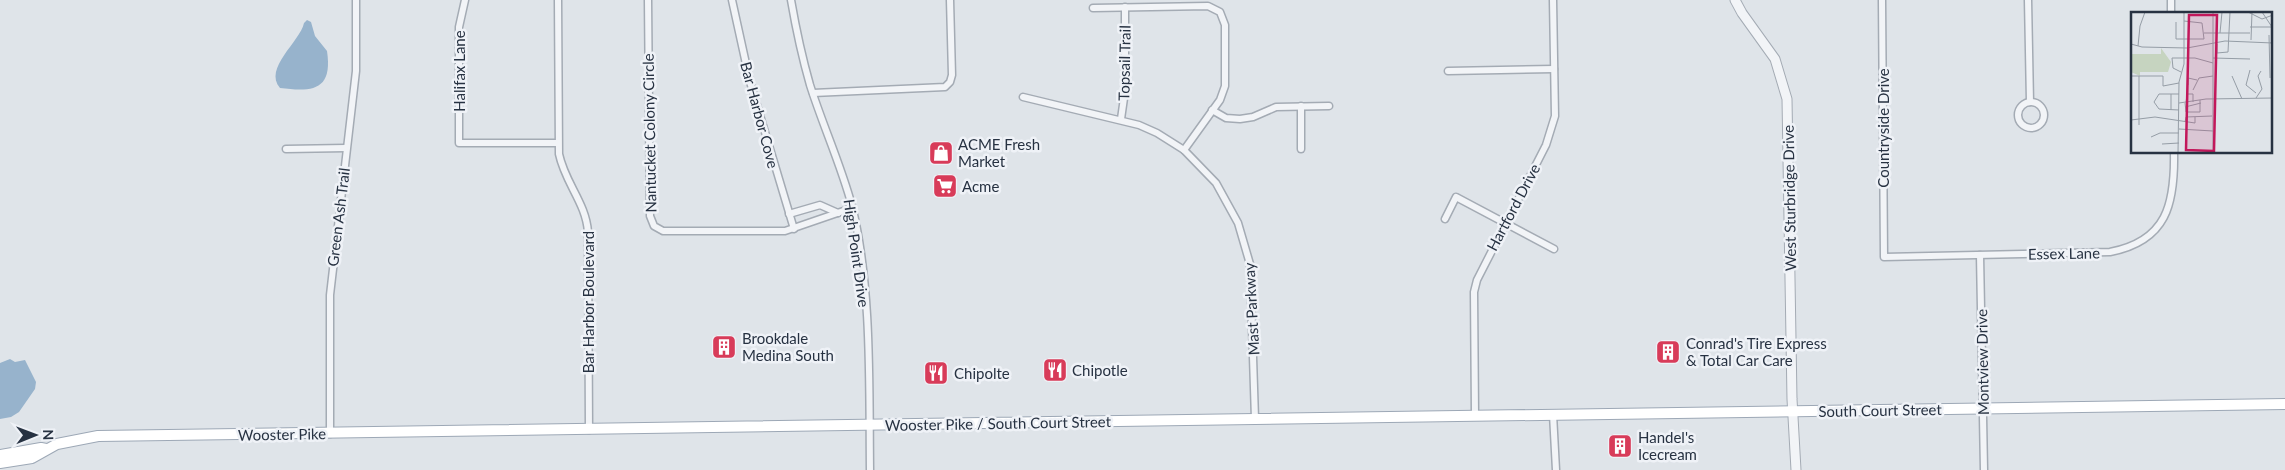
<svg xmlns="http://www.w3.org/2000/svg" width="2285" height="470" font-family="Lato,sans-serif">
	<style>
		.water { fill: #97b3cc }
		.lines { fill: none; stroke-linecap: round; stroke-linejoin: round }
		.minor-casing { stroke: #a4abb4; stroke-width: 9 }
		.tertiary-casing { stroke: #a4abb4; stroke-width: 11 }
		.primary-casing { stroke: #9da8b6; stroke-width: 12 }
		.minor { stroke: #f2f4f7; stroke-width: 6 }
		.tertiary { stroke: #f2f4f7; stroke-width: 9 }
		.primary { stroke: #fff; stroke-width: 10 }
		.labels { text-anchor: middle; dominant-baseline: central; stroke-width: 5; stroke-linejoin: round; paint-order: stroke }
		.street-label { font-size: 15px; fill: #273242; stroke: #eff2f7 }
		.poi-label { font-size: 15px; fill: #273242; stroke: #eff2f7; text-anchor: start }
		.inset-road { fill: none; stroke: #959da6; stroke-width: 1 }
		.view { fill: #c2185b; fill-opacity: 0.15; stroke: #c2185b; stroke-width: 2.5 }
		.inset-edge { fill: none; stroke: #273242; stroke-width: 2.5 }
	</style>
	<rect width="100%" height="100%" fill="#dfe4e9"/>
	<g class="water">
		<path d="M307,20L311,22L315,36L327,51C333,91 312,92 280,88C263,68 300,42 304,23Z"/>
		<path d="M10,359L15,362L25,360L36,382L35,389L19,412L11,417L0,419V363Z"/>
	</g>
	<g class="lines">
		<defs>
			<g id="minor">
				<path d="M465,0L459,27V143H558"/>
				<path d="M558,0L559,154C565,183 586,203 588,232L589,430"/>
				<path d="M648,0L650,216L654,226L663,231H785L852,208"/>
				<path d="M732,0L750,82L794,229"/>
				<path d="M791,0C796,29 802,57 810,85C823,126 841,165 852,206C872,287 869,386 870,470"/>
				<path d="M1882,0L1884,257L2110,252C2167,241 2175,204 2174,152"/>
				<path d="M2028,0L2030,102"/>
				<path d="M2171,0V14"/>
				<path d="M1093,8L1208,6L1220,12L1225,25V86L1220,100L1184,150"/>
				<path d="M1448,71L1554,69"/>
				<path d="M813,93L945,87L950,82L952,75L950,0"/>
				<path d="M1023,97L1139,125L1157,133L1184,150L1216,183L1238,223L1250,264L1255,419"/>
				<circle cx="2031" cy="115" r="13"/>
				<path d="M1212,110L1226,118L1240,119L1253,117L1276,107L1329,106"/>
				<path d="M1121,119L1125,91V7"/>
				<path d="M286,149L346,148"/>
				<path d="M1301,149V106"/>
				<path d="M789,214L820,205L838,213"/>
				<path d="M1445,219L1456,197L1554,249"/>
				<path d="M1980,255L1984,470"/>
				<path d="M1553,414L1556,470"/>
				<path d="M1475,415L1474,292L1477,280L1546,145L1555,116L1553,0"/>
				<path d="M330,434V295L356,71V0"/>
			</g>
			<path id="tertiary" d="M1735,0L1742,13L1775,59L1787,99L1792,399L1796,470"/>
			<g id="primary">
				<path d="M0,455L41,448L46,449"/>
				<path d="M0,463L32,458L57,444L98,436L2285,404"/>
			</g>
		</defs>
		<use href="#minor" class="minor-casing"/>
		<use href="#tertiary" class="tertiary-casing"/>
		<use href="#primary" class="primary-casing"/>
		<use href="#minor" class="minor"/>
		<use href="#tertiary" class="tertiary"/>
		<use href="#primary" class="primary"/>
	</g>
	<defs>
		<symbol id="shop-square" viewBox="-11 -11 22 22"><rect x="-9" y="-9" width="18" height="18" rx="4" fill="#d83b59" stroke="#eff2f7"/><path d="M-5-2.5h2.3a2.7 3.5 0 0 1 5.4 0H5L5.5 6h-11ZM-1.5-2.5h3a1.5 2.3 0 0 0-3 0Z" fill="#fff"/></symbol>
		<symbol id="supermarket-square" viewBox="-11 -11 22 22"><rect x="-9" y="-9" width="18" height="18" rx="4" fill="#d83b59" stroke="#eff2f7"/><path d="M-6-5.5h2.5l.6 2H6L4.5 2H-2.5L-4.4-4H-6ZM-1.5 3.2a1.3 1.3 0 1 0 .1 0ZM3 3.2a1.3 1.3 0 1 0 .1 0Z" fill="#fff"/></symbol>
		<symbol id="building-square" viewBox="-11 -11 22 22"><rect x="-9" y="-9" width="18" height="18" rx="4" fill="#d83b59" stroke="#eff2f7"/><path d="M-4-6H4V6H1V3H-1V6H-4ZM-2.5-4.3h1.7v1.8h-1.7ZM.8-4.3h1.7v1.8H.8ZM-2.5-1h1.7V.8h-1.7ZM.8-1h1.7V.8H.8Z" fill="#fff"/></symbol>
		<symbol id="restaurant-square" viewBox="-11 -11 22 22"><rect x="-9" y="-9" width="18" height="18" rx="4" fill="#d83b59" stroke="#eff2f7"/><path d="M-5-6h1v4h1v-4h1v4h1v-4h1v5L-1.5 .5V6h-2V.5L-5-1ZM5-6V6H3V1.5H1.5Q1.5-4 5-6Z" fill="#fff"/></symbol>
	</defs>
	<g fill-rule="evenodd">
		<use href="#shop-square" x="927" y="139" width="28" height="28"/>
		<use href="#supermarket-square" x="931" y="172" width="28" height="28"/>
		<use href="#building-square" x="710" y="333" width="28" height="28"/>
		<use href="#building-square" x="1654" y="338" width="28" height="28"/>
		<use href="#restaurant-square" x="1041" y="356" width="28" height="28"/>
		<use href="#restaurant-square" x="922" y="359" width="28" height="28"/>
		<use href="#building-square" x="1606" y="432" width="28" height="28"/>
	</g>
	<g class="labels">
		<g class="street-label">
			<text transform="translate(1124 63) rotate(-89)">Topsail Trail</text>
			<text transform="translate(459 71) rotate(-90)">Halifax Lane</text>
			<text transform="translate(760 115) rotate(75)">Bar Harbor Cove</text>
			<text transform="translate(1883 128) rotate(-90)">Countryside Drive</text>
			<text transform="translate(649 133) rotate(-91)">Nantucket Colony Circle</text>
			<text transform="translate(1789 198) rotate(-91)">West Sturbridge Drive</text>
			<text transform="translate(1513 207) rotate(-62)">Hartford Drive</text>
			<text transform="translate(338 217) rotate(-83)">Green Ash Trail</text>
			<text transform="translate(857 253) rotate(82)">High Point Drive</text>
			<text transform="translate(2064 253) rotate(-1)">Essex Lane</text>
			<text transform="translate(588 302) rotate(-90)">Bar Harbor Boulevard</text>
			<text transform="translate(1251 309) rotate(-93)">Mast Parkway</text>
			<text transform="translate(1982 362) rotate(-91)">Montview Drive</text>
			<text transform="translate(1880 410) rotate(-1)">South Court Street</text>
			<text transform="translate(998 423) rotate(-1)">Wooster Pike / South Court Street</text>
			<text transform="translate(282 434) rotate(-1)">Wooster Pike</text>
		</g>
		<g class="poi-label">
			<text x="958" y="144">ACME Fresh<tspan x="958" dy="17">Market</tspan></text>
			<text x="962" y="186">Acme</text>
			<text x="742" y="338">Brookdale<tspan x="742" dy="17">Medina South</tspan></text>
			<text x="1686" y="343">Conrad's Tire Express<tspan x="1686" dy="17">&amp; Total Car Care</tspan></text>
			<text x="1072" y="370">Chipotle</text>
			<text x="954" y="373">Chipolte</text>
			<text x="1638" y="437">Handel's<tspan x="1638" dy="17">Icecream</tspan></text>
		</g>
	</g>
	<g transform="translate(2131 12)">
		<rect width="141" height="141" fill="#dfe4e9"/>
		<path d="M30,36L40,50L37,60H9V64L0,60V42H30Z" fill="#c6d4c0"/>
		<path class="inset-road" d="M53,0V27M117,0L131,7L142,3M131,0L141,15M45,10V27H73L71,11L53,9M119,15H141M73,21H119M89,21L91,0M138,23L139,66M120,28L121,0M0,32L11,35L56,36L94,29L142,31M86,32V41L97,40L99,0M7,34L9,14L14,0M82,46L119,47M119,58L115,73L125,81M50,60L42,56L41,46H64L82,51M0,64H32V74L48,71M101,64L111,87M57,73V66L66,68M62,78L68,66L82,64M125,86L131,77L127,64L130,59M23,90L28,82H48M23,90L28,97L48,98M48,91L75,87L142,86M54,91L55,100H69V88M55,91L56,82H62V90M54,95L70,91M40,98V82M0,108L24,105L64,111V105M54,110L55,105L81,104M8,113V64M48,117L82,119M20,125L29,121H48M31,132L48,131M47,141L48,70L53,52V27M82,141V0"/>
		<path class="view" d="M58,3H86L83,139L55,138Z"/>
		<rect width="141" height="141" class="inset-edge"/>
	</g>
	<g transform="translate(35 435) rotate(89)" stroke="#eff2f7" stroke-width="4" paint-order="stroke">
	<path d="M0-4L9 19L0 12L-9 19Z" fill="#273242"/>
	<text y="-8" font-size="14" font-weight="bold" text-anchor="middle" fill="#273242">N</text>
	</g>
</svg>
